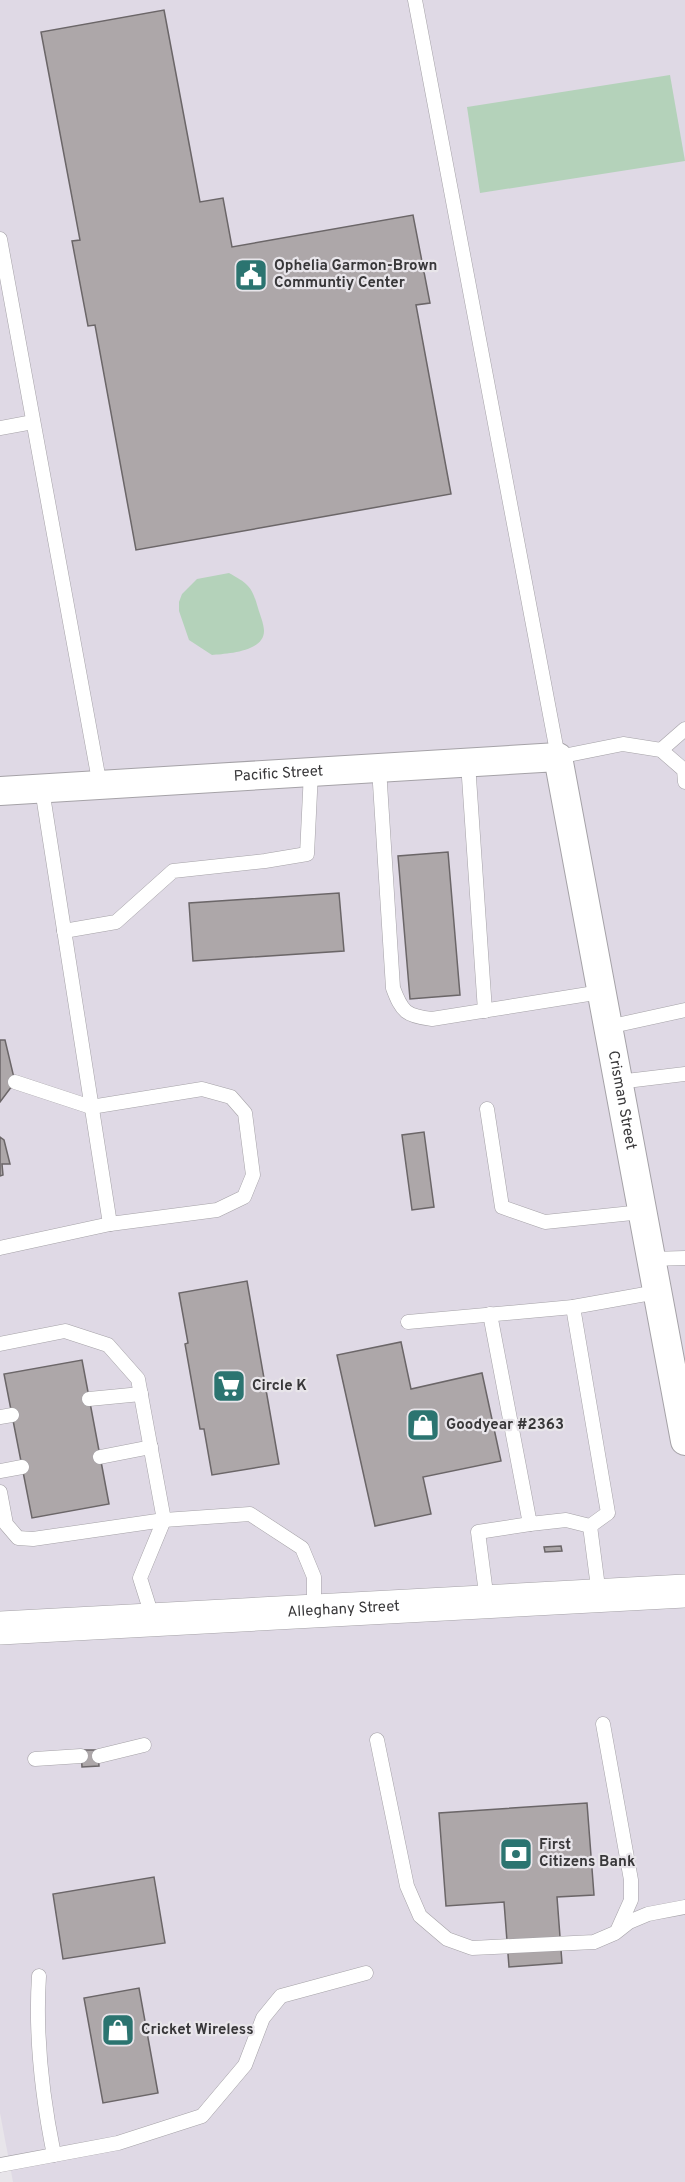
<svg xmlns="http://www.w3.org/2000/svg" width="685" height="2182" font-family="Overpass,sans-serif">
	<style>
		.built { fill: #dfd9e5 }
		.green { fill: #b4d2ba }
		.building { fill: #ada7a9; stroke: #6b6668; stroke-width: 1.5 }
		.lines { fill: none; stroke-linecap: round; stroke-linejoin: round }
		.service-casing { stroke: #a5a2a7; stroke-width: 15 }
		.minor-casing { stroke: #a5a2a7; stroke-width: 30 }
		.tertiary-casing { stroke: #a5a2a7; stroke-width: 34 }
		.service { stroke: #fff; stroke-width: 14 }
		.minor { stroke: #fff; stroke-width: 28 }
		.tertiary { stroke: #fff; stroke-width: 33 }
		.labels { text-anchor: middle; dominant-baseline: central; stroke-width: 4.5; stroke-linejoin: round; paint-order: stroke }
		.poi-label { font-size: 15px; font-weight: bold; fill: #383739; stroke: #e8e5ea; text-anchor: start }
		.street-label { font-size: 15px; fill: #383739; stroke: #e8e5ea }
	</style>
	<rect width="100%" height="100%" fill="#e8e5ea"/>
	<g class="built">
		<path d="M0,0H685V1583L0,1621Z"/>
		<path d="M685,1600V2182H13L0,2113V1637Z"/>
	</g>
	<g class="green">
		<path d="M670,75L685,161L480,193L467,107Z"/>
		<path d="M229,573C249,584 252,587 258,608C260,615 264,624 264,631C264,652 226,654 212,655L189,640L179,611V602L182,594L197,579Z"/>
	</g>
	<g class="building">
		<path d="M164,10L200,202L223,198L232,247L413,215L430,303L416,305L451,494L136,550L95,325L88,326L72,241L80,240L41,32Z"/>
		<path d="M448,852L460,995L410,999L398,856Z"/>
		<path d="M339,893L344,951L193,961L189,903Z"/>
		<path d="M0,1040H5L15,1082L0,1102Z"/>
		<path d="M424,1132L434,1207L412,1210L402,1135Z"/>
		<path d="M0,1137L4,1140L10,1164H2L3,1175L0,1176Z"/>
		<path d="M247,1281L279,1464L212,1475L204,1429H200L185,1344L188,1343L179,1293Z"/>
		<path d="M401,1342L411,1389L482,1373L501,1461L423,1477L431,1514L375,1526L337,1355Z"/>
		<path d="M82,1360L109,1504L32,1518L4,1374Z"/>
		<path d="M561,1546L562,1551L545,1552L544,1547Z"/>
		<path d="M81,1750H98L99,1766L82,1767Z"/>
		<path d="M587,1803L594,1895L557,1897L562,1963L509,1967L504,1902L446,1906L439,1813Z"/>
		<path d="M154,1877L165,1943L63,1959L53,1894Z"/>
		<path d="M139,1988L158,2093L103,2103L84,1998Z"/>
	</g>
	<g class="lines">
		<defs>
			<g id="service">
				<path d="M415,0L558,757L623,744L661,750L684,770L685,782"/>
				<path d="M0,239L100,786"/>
				<path d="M0,428L33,422"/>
				<path d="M661,750L685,729"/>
				<path d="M468,763L485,1011"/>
				<path d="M379,768L393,988C402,1012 406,1016 432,1019L601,992"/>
				<path d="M42,789L110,1224"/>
				<path d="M64,931L116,922L173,871L265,861L307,854L311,772"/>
				<path d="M608,1027L685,1010"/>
				<path d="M618,1082L685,1074"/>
				<path d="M487,1109L502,1207L545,1222L642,1212"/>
				<path d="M0,1248L110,1224L217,1210L244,1197L253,1175L245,1113L231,1097L202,1089L91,1107L15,1082"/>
				<path d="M651,1259L685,1258"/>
				<path d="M490,1314L530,1524L566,1520L590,1526L608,1513L573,1307"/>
				<path d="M408,1322L573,1307L657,1292"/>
				<path d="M0,1344L65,1331L108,1345L138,1379L164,1520L140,1578L153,1619"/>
				<path d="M89,1399L141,1394"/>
				<path d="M0,1417L12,1415"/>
				<path d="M100,1457L151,1447"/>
				<path d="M0,1471L22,1467"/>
				<path d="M0,1492L6,1524L18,1538L33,1539L164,1520L250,1514L302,1548L314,1577V1611"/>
				<path d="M590,1526L599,1595"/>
				<path d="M487,1601L478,1532L530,1524"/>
				<path d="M603,1724L631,1880V1900L618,1929"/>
				<path d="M377,1740L407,1886L420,1916L447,1939L472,1948L594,1942L615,1933L629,1922L648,1914L685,1907"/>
				<path d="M99,1756L144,1745"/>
				<path d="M35,1759L81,1756"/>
				<path d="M39,1976C35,2036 42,2096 54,2155"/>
				<path d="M0,2165L118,2143L202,2116L245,2065L263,2018L281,1996L366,1973"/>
			</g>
			<g id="minor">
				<path id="s1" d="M0,791L558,757L685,1441"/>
			</g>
			<g id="tertiary">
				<path id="s2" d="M0,1628L685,1591"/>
			</g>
		</defs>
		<use href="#service" class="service-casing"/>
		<use href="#minor" class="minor-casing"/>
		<use href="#tertiary" class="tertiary-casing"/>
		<use href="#service" class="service"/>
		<use href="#minor" class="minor"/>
		<use href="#tertiary" class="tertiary"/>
	</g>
	<defs>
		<symbol id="civic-square" viewBox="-11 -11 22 22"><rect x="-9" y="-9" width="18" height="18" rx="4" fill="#2b7470" stroke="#e8e5ea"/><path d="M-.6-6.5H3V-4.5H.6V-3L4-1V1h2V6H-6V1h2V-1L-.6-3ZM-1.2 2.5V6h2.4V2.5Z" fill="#fff"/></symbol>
		<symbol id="supermarket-square" viewBox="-11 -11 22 22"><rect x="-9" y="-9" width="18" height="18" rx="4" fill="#2b7470" stroke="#e8e5ea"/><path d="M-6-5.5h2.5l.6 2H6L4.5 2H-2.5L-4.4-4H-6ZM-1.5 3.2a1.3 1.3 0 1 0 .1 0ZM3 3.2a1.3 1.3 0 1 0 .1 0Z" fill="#fff"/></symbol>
		<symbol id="shop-square" viewBox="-11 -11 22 22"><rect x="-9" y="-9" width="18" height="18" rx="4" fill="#2b7470" stroke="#e8e5ea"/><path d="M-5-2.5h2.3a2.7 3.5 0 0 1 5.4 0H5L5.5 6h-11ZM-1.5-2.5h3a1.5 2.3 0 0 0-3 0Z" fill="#fff"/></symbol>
		<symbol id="bank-square" viewBox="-11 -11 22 22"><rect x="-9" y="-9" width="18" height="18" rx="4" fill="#2b7470" stroke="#e8e5ea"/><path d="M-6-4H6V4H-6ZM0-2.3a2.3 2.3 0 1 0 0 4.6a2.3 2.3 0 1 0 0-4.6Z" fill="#fff"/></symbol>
	</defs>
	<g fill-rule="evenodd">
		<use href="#civic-square" x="232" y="256" width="38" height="38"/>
		<use href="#supermarket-square" x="210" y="1367" width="38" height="38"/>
		<use href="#shop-square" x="404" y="1406" width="38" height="38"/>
		<use href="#bank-square" x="497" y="1835" width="38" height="38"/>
		<use href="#shop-square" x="99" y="2011" width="38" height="38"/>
	</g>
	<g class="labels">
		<g class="poi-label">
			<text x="274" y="266">Ophelia Garmon-Brown<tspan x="274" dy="17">Communtiy Center</tspan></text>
			<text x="252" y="1386">Circle K</text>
			<text x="446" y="1425">Goodyear #2363</text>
			<text x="539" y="1845">First<tspan x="539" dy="17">Citizens Bank</tspan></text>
			<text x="141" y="2030">Cricket Wireless</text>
		</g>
		<g class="street-label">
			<text stroke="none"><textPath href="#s1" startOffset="279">Pacific Street</textPath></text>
			<text stroke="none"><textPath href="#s1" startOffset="908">Crisman Street</textPath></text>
			<text stroke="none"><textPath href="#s2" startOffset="344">Alleghany Street</textPath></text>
		</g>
	</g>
</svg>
